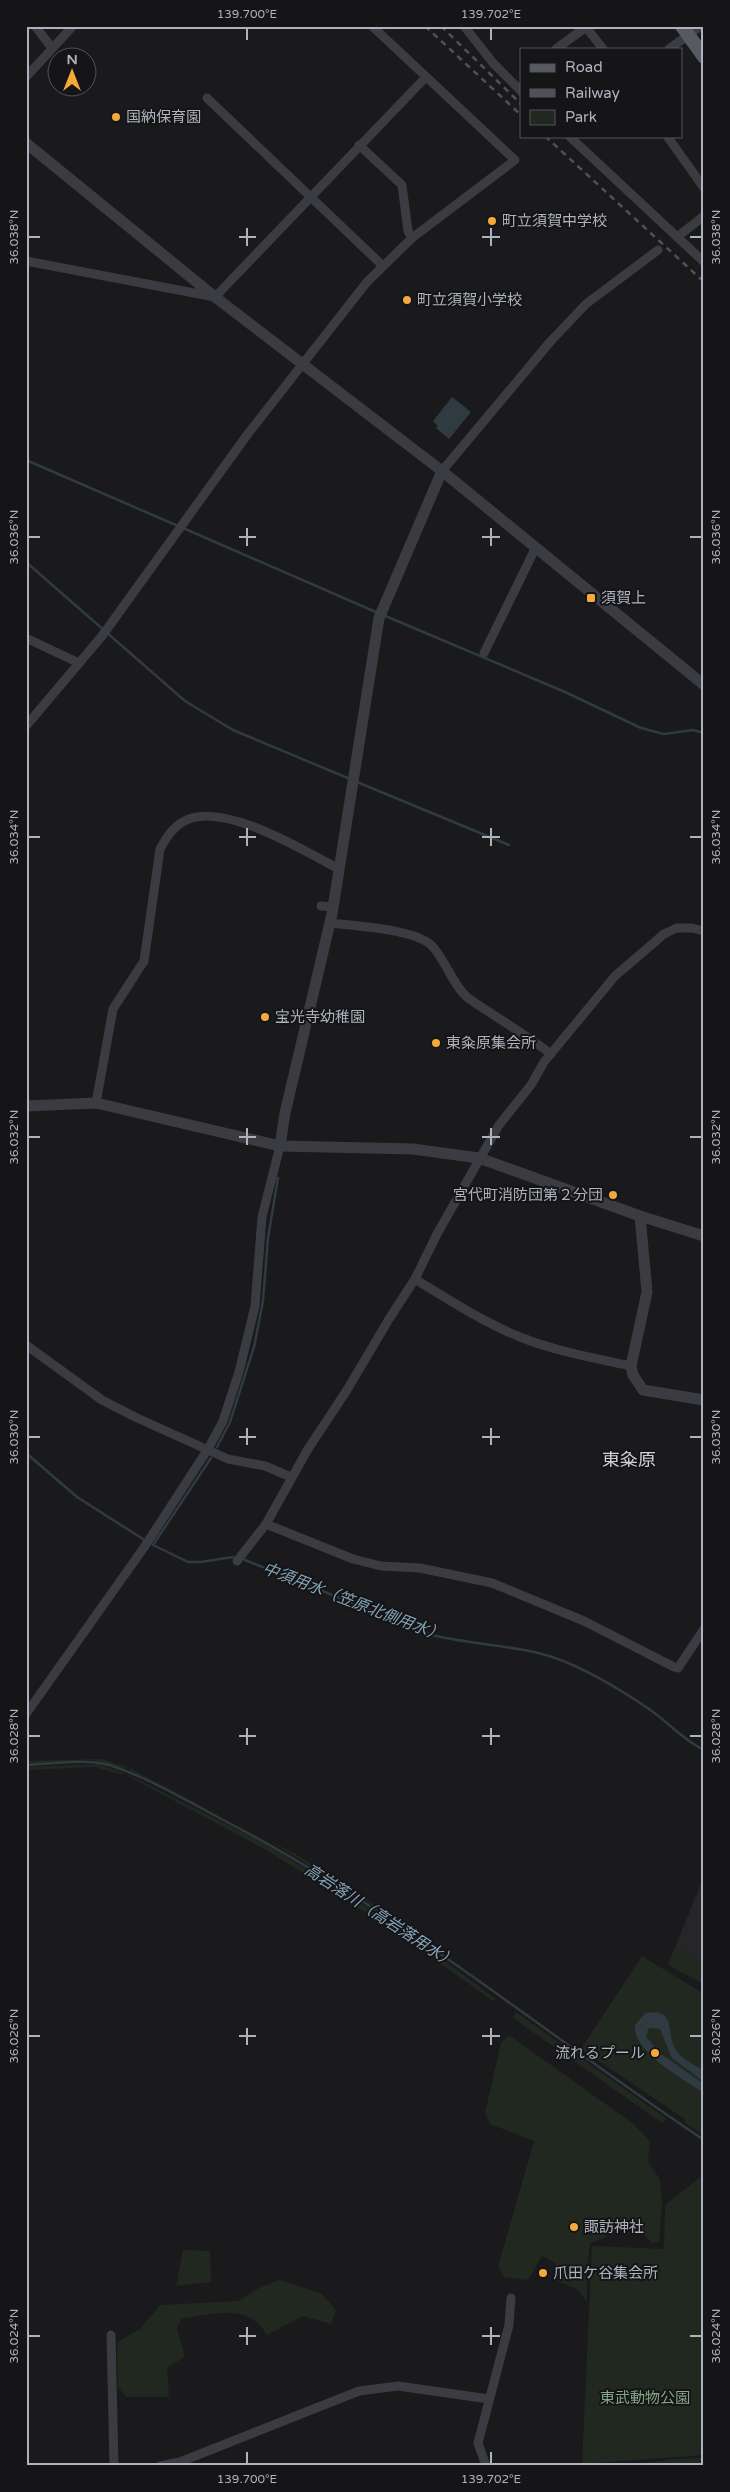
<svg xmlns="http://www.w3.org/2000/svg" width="730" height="2492" font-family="'Varela Round','Noto Sans JP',sans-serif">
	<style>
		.built { fill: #262629 }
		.green { fill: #202820 }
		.water { fill: #2f3a41 }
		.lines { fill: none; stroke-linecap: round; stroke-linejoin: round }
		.stream { stroke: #2f3a41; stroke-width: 2.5 }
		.minor { stroke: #3b3c41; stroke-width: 9 }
		.tertiary { stroke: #3b3c41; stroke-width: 11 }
		.primary { stroke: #575a61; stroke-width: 14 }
		.rail { stroke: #4e5157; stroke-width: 2.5; stroke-dasharray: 6 5; stroke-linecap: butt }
		.ticks { fill: none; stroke: #adb2bc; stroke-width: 2 }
		.poi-dot { fill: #f4a93a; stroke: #151517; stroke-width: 2 }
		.labels { text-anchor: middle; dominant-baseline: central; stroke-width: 4; stroke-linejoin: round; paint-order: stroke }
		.poi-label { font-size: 15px; fill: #adb2bc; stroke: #151517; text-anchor: start }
		.park-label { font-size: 15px; fill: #84a784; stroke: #151517 }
		.water-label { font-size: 16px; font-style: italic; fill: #84a2b7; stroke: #151517 }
		.quarter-label { font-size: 18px; fill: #ced1d8; stroke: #151517 }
		.neatline { fill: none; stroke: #adb2bc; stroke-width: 2 }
		.ticks-label { font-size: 12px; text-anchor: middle; fill: #adb2bc }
	</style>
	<rect width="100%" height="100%" fill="#1a1a1c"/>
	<path class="built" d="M704,1876V1984L668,1965Z"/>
	<g class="green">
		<path d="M101,1759L127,1767L126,1769L93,1760L26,1764V1761Z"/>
		<path d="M98,1764L124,1773L122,1775L95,1767L26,1770V1767Z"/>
		<path d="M130,1768L297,1855L426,1938L424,1940L361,1898L270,1841L152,1780L130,1771Z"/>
		<path d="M129,1775L266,1844L370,1909L422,1944L420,1947L268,1851L128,1776Z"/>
		<path d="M676,1946L704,1963V1984L668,1965Z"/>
		<path d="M426,1947L496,1999L493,2001L423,1951Z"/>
		<path d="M642,1956L704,1994V2135L685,2123L686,2120L581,2049Z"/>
		<path d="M516,2012L667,2119L662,2123L513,2018Z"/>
		<path d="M509,2035L631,2122L650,2141L648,2162L660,2179L662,2204L659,2242L652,2243L637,2227H614L604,2238L590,2243L587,2271V2302L577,2289L557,2281L555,2263L542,2256L528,2280L504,2277L498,2267L534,2141L490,2124L485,2113L501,2043Z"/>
		<path d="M704,2174V2455L582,2464L592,2246L664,2249L665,2205Z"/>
		<path d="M183,2250L210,2251L211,2282L176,2286Z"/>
		<path d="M279,2280L321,2293L336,2310L331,2324L303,2316L267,2335C248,2302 213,2314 181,2319L177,2328L185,2357L167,2367L169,2397H126L118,2387L117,2342L140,2329L160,2305L238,2301L257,2289Z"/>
		<path d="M704,2458V2464L622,2466L674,2459Z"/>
	</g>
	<g class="water">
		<path d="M452,397L471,412L449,439L436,428L438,426L433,421Z"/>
		<path d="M645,2013C678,2007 665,2034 676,2050C684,2061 694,2064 704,2071V2082L672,2058L660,2029L651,2028L648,2029L646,2037L661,2054L704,2084V2093C684,2079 632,2052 635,2025Z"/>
	</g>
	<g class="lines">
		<g class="stream">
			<path d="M26,460L178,526"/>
			<path d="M183,528L378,613"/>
			<path d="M26,562L185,701L233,730L350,779"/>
			<path d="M383,615L565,692L641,728L664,734L693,730L704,733"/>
			<path d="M357,782L509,845"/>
			<path d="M217,1447L230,1422L254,1347L263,1301L268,1238L278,1178"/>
			<path d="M26,1453L77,1497L143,1539"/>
			<path d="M211,1458L153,1545L188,1562H201L233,1557"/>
			<path d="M245,1560L432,1635C472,1645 517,1645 555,1658C587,1669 621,1690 649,1709C668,1722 683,1740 704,1750"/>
			<path d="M26,1765C52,1764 84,1758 109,1765C150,1778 189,1802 227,1822C397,1910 545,2034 704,2140"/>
		</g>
		<g class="minor">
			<path d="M35,26L52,48"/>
			<path d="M464,26L493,63L521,91"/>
			<path d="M585,26L603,49"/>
			<path d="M556,49L586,27"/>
			<path d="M669,49L701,26"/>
			<path d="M26,77L73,26"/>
			<path d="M207,98L383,266"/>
			<path d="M569,136L704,262"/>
			<path d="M667,136L704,188"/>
			<path d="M359,145L402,185L408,231L412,238"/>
			<path d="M677,237L704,216"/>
			<path d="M26,261L215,297L426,77"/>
			<path d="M442,471L550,342L586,304L658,250"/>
			<path d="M26,638L79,663"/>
			<path d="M484,653L536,547"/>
			<path d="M26,726L102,636L247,435L367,282L412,238L515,160L372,26"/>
			<path d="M321,906L333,907"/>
			<path d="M330,923C354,926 418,929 433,947C445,960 454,987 468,998C495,1017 524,1033 551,1054"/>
			<path d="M96,1103L113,1009L144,961L160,849C167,836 175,824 189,819C228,804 304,851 339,869"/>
			<path d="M415,1279C449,1300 483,1322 520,1337C555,1351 594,1358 631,1366"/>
			<path d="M26,1345L102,1400L135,1417L228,1459L265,1466L291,1477"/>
			<path d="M266,1524L353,1559L381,1566L420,1568L492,1583L584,1621L674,1667L678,1668L704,1629"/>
			<path d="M237,1561L266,1524L308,1449L347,1390L389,1319L415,1279L437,1234L499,1125L531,1085L544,1062L615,976L664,934L677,928H692L704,931"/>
			<path d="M26,1714L145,1546L208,1449L223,1421L239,1372L255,1306L262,1217L280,1146"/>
			<path d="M111,2335L114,2466"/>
			<path d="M160,2466L180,2462L359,2391L398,2386L489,2399"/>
			<path d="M486,2466L478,2443L509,2325L511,2298"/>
		</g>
		<g class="tertiary">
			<path d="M26,143L215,297L442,471L704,685"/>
			<path d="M26,1106L96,1103L280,1146L413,1149L479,1158L640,1216L704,1236"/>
			<path d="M280,1146L285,1113L332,914L379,618L442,471"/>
			<path d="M640,1216L647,1292L631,1366L633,1375L643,1390L704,1400"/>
		</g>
		<path class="primary" d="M682,26L704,57"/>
		<g class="rail">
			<path d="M425,26L521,115"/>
			<path d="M441,26L521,104"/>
			<path d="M545,136L704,282"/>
		</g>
	</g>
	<path class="ticks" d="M247,28V40M491,28V40M247,228V246M491,228V246M28,237H40M239,237H256M482,237H500M690,237H702M247,528V546M491,528V546M28,537H40M239,537H256M482,537H500M690,537H702M247,828V846M491,828V846M28,837H40M239,837H256M482,837H500M690,837H702M247,1128V1145M491,1128V1145M28,1137H40M239,1137H256M482,1137H500M690,1137H702M247,1428V1445M491,1428V1445M28,1437H40M239,1437H256M482,1437H500M690,1437H702M247,1728V1745M491,1728V1745M28,1736H40M239,1736H256M482,1736H500M690,1736H702M247,2028V2045M491,2028V2045M28,2036H40M239,2036H256M482,2036H500M690,2036H702M247,2327V2345M491,2327V2345M28,2336H40M239,2336H256M482,2336H500M690,2336H702M247,2452V2464M491,2452V2464"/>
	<g class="poi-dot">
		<circle cx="116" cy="117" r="5"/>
		<circle cx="492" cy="221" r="5"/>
		<circle cx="407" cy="300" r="5"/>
		<rect x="586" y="593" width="10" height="10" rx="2.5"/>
		<circle cx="265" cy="1017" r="5"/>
		<circle cx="436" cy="1043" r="5"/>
		<circle cx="613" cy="1195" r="5"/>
		<circle cx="655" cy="2053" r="5"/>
		<circle cx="574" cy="2227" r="5"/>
		<circle cx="543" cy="2273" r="5"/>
	</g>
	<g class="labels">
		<g class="poi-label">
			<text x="126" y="117">国納保育園</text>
			<text x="502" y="221">町立須賀中学校</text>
			<text x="417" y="300">町立須賀小学校</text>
			<text x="601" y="598">須賀上</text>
			<text x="275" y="1017">宝光寺幼稚園</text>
			<text x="446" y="1043">東粂原集会所</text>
			<text x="603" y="1195" text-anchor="end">宮代町消防団第２分団</text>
			<text x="645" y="2053" text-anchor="end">流れるプール</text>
			<text x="584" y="2227">諏訪神社</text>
			<text x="553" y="2273">爪田ケ谷集会所</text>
		</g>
		<g class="park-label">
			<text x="645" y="2398">東武動物公園</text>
		</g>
		<g class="water-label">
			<text transform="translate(353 1602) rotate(21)">中須用水（笠原北側用水）</text>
			<text transform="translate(380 1916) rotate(33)">高岩落川（高岩落用水）</text>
		</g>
		<g class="quarter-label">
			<text x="629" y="1460">東粂原</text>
		</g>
	</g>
	<rect width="730" height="2492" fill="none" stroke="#151517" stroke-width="55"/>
	<rect x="520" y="48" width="162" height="90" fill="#151517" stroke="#525459"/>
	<rect x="530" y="64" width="25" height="8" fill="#575a61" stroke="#525459"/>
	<text x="565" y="72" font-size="15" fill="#adb2bc">Road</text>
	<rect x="530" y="89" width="25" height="8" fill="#4e5157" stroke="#525459"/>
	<text x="565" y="98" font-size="15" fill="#adb2bc">Railway</text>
	<rect x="530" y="110" width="25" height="15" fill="#202820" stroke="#525459"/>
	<text x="565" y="122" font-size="15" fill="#adb2bc">Park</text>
	<g transform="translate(72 72)"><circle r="24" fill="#151517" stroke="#525459"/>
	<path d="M0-4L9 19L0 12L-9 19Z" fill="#f4a93a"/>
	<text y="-8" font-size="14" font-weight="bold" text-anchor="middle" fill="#adb2bc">N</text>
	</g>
	<rect x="28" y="28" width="674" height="2436" class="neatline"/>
	<g class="ticks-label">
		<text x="247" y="18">139.700°E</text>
		<text x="491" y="18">139.702°E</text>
		<text transform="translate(14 237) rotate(-90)" y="4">36.038°N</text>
		<text transform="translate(716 237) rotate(-90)" y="4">36.038°N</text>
		<text transform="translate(14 537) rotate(-90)" y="4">36.036°N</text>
		<text transform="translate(716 537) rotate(-90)" y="4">36.036°N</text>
		<text transform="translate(14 837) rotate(-90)" y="4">36.034°N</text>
		<text transform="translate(716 837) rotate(-90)" y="4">36.034°N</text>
		<text transform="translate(14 1137) rotate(-90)" y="4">36.032°N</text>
		<text transform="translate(716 1137) rotate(-90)" y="4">36.032°N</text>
		<text transform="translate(14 1437) rotate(-90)" y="4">36.030°N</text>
		<text transform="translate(716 1437) rotate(-90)" y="4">36.030°N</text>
		<text transform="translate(14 1736) rotate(-90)" y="4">36.028°N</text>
		<text transform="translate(716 1736) rotate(-90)" y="4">36.028°N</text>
		<text transform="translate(14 2036) rotate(-90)" y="4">36.026°N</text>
		<text transform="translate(716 2036) rotate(-90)" y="4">36.026°N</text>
		<text transform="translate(14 2336) rotate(-90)" y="4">36.024°N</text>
		<text transform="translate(716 2336) rotate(-90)" y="4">36.024°N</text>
		<text x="247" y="2483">139.700°E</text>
		<text x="491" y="2483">139.702°E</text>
	</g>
</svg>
